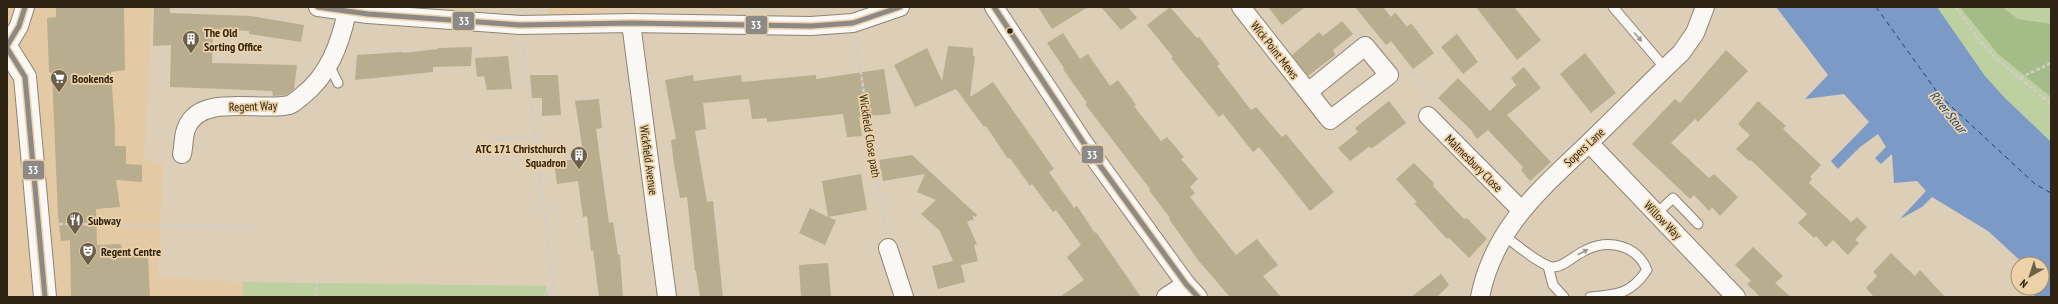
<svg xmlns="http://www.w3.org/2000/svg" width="2058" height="304" font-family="'PT Sans Narrow',sans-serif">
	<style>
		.built { fill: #e3caa5 }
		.green { fill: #bcd19f }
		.forest { fill: #a4bc87 }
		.water { fill: #7b9bc6 }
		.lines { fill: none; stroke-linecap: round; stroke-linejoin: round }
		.ferry { stroke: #124688; stroke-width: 1; stroke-dasharray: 5 4; stroke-linecap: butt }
		.building { fill: #b8ad8f }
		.service-casing { stroke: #8f8372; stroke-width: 11 }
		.minor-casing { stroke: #8f8372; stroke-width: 20 }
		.tertiary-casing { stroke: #8f8372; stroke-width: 24 }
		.path { stroke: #d2cdc6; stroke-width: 2.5; stroke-dasharray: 4 2; stroke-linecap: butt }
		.service { stroke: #faf8f4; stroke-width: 9 }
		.minor { stroke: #faf8f4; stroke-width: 18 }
		.tertiary { stroke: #faf8f4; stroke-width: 22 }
		.bus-1-casing { stroke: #edd1a7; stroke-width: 8 }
		.bus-1 { stroke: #8c8a87; stroke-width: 5 }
		.oneway { fill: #9e998f }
		.bus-dot { fill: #2e2413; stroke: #edd1a7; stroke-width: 1.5 }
		.labels { text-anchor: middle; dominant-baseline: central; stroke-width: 3.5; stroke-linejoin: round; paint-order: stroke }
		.poi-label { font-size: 12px; font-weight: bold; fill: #2e2413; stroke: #edd1a7; text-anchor: start }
		.street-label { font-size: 12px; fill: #2e2413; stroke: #edd1a7 }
		.water-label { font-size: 13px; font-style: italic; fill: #124688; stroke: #edd1a7 }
		.line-badge { stroke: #edd1a7; stroke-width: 1.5 }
		.badge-label { font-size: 11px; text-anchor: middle; font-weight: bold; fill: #fff }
	</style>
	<rect width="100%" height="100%" fill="#ddceb7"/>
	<g class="built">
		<path d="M7,7H152L144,160L163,164L158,277L243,282V297H7Z"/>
		<path d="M549,7H739V11L690,8L549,15Z"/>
	</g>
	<g class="green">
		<path d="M1937,7H2051V142L2005,98L1985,76Z"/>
		<path d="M243,282L546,286L548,297H243Z"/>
	</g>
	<path class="forest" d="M1960,7H2002L2018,19L2051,24V97L1998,54Z"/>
	<path class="water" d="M1776,7H1937L1985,76L2005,98L2051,142V297H2034L2035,288H2042V264H2024L1988,231L1932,197L1922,207L1900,219L1926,191L1917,181L1894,183L1892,154L1881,164L1875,158L1886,147L1878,134L1860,147L1838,169L1831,161L1869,122L1844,94L1805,99L1828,75Z"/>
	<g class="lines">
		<path class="ferry" d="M1876,7L1940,96L2035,184L2051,193"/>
	</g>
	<g class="building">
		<path d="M56,7H124L125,70L111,72L115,128V146H126V164L142,165V182L116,180L120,207L96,209L97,245L121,244L123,254L148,255L150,297H71L70,240L61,241L58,216L52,73L49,72L47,18L56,17Z"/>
		<path d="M154,7H170V13L251,16L304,25L301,42L249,34V31L213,29L212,63L297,65L294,89L286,95L273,96L272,91L170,87L171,45L153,46Z"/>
		<path d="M1038,7H1088L1052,29Z"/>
		<path d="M1101,7H1128L1137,18L1121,30Z"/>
		<path d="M1170,7L1197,38L1199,37L1220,64L1217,66L1251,110L1256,107L1282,137L1286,134L1334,192L1310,211L1259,147L1253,152L1223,114L1219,117L1171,58L1173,57L1147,25Z"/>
		<path d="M1268,7H1305L1282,25Z"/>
		<path d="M1355,7H1383L1391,17L1395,12L1407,27L1411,23L1434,53L1413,69L1391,41L1386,45Z"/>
		<path d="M1476,7H1514L1541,40L1517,60Z"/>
		<path d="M1342,21L1353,34L1333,50L1335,55L1308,76L1292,55L1319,32L1323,36Z"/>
		<path d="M1063,33L1080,59L1088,54L1110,86L1118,80L1136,105L1134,106L1161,141L1167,137L1184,157L1181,159L1198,179L1190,187L1195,193L1190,197L1236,255L1257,239L1278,265L1263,276L1281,297H1230L1198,260L1169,219L1170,218L1149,190L1150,189L1085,104L1087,103L1063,69L1064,68L1047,43Z"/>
		<path d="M1457,34L1478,62L1463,74L1441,47Z"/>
		<path d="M948,46L973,48V56H975L970,97L993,82L1054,169L1049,172L1074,208L1077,206L1095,233L1096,232L1141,297H1060L1084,280L1067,257L1081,245L1056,210L1053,212L1032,184L1030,186L1010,158L1008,159L986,126L984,127L956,89L915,107L894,65L927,48L942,81Z"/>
		<path d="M472,47L471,66L433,67V72L355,80L357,55L403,52V53L438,49V48Z"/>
		<path d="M1726,50L1748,71L1698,122L1695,119L1671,143L1709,178L1714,174L1738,197L1720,216L1712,207L1709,211L1694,195L1690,199L1632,144L1675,99L1680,103Z"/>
		<path d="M1585,53L1616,93L1591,113L1560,74Z"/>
		<path d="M508,56L512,89L487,90L484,76L477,77L475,58Z"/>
		<path d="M1524,67L1541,88L1507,115L1551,162L1530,181L1521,170L1523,167L1488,130L1477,139L1471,130L1438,98L1458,78L1490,111L1516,85L1511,78Z"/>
		<path d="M884,69L891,114L859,117L862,136L847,137L843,114L767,122V118L752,119L749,99L703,103L706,129L695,131L707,202L713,201L723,297H700L696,271H695L687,197L680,198L674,164L671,140L676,139L665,80L693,75L694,81L741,75L742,82L816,75V79Z"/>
		<path d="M530,75H558L561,115L542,116V98H532Z"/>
		<path d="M599,99L602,128L596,129L609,223L613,222L618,255H620L623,297H599L593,250L591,251L587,216L583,217L578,181L557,184L554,162L584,158L575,101Z"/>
		<path d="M1389,101L1406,123L1371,149L1370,146L1350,161L1338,148L1358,132L1355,128Z"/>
		<path d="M1758,101L1786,126L1783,129L1821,165L1810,177L1812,179L1809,183L1851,222L1857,217L1867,227L1855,240L1859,243L1848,255L1833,240L1826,247L1816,236L1814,238L1798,223L1807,214L1751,160L1749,161L1736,149L1750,135L1738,124Z"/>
		<path d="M912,155L977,215L976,217L972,215L974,219L967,222L977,244L974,245L978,261L961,265L965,282L938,289L932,266L953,261L940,231L921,214L936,200L917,192L925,174L883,181L879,160Z"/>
		<path d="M1414,163L1434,183L1433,186L1464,219L1467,218L1487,239L1469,258L1449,238L1447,239L1414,203L1417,202L1396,179Z"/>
		<path d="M861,174L867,210L828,217L836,220L825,245L799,233L810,208L828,217L822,181Z"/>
		<path d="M1753,247L1783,276L1775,283L1791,297H1760L1747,284L1751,281L1735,265Z"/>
		<path d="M1891,253L1915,276L1920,270L1945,297H1874L1866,288L1877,276L1873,272Z"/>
		<path d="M828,263L831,297H801L799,265Z"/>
		<path d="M1441,274L1449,285L1437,297H1411Z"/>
	</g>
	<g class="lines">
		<defs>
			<g id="service">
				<path d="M1613,7L1665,68"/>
				<path d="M329,65L338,83"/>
				<path d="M1656,214L1673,198L1698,224"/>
				<path d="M1504,236C1515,243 1542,267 1553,267C1564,267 1576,254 1586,250C1609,239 1637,245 1647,270C1631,294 1617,295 1590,297"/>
				<path d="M1548,266L1553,285L1564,297"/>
			</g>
			<g id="minor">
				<path d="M318,7L368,14L520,25L631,23L811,26L853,23L900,7"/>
				<path d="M994,7L1083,142L1186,284L1198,297"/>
				<path d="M1241,7L1330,120L1389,75L1365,46L1308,92"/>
				<path d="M631,23L667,297"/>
				<path d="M7,46L19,26L25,7"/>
				<path d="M1428,116L1521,210"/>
				<path d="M1589,143L1736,297"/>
				<path d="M182,154C184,146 183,134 187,127C201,93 262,112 289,105C293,104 298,99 302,96C329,75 340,44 347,12"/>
				<path d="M888,248L904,297"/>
				<path d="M1166,297L1186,284"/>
				<path d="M1480,297C1494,227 1541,189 1590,142C1620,113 1650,82 1681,53L1695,33L1705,7"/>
			</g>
			<path id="tertiary" d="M7,48L25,77L45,297"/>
		</defs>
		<use href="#service" class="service-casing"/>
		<use href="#minor" class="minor-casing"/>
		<use href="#tertiary" class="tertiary-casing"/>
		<g class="path">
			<path d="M1956,7L1981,42L1998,60L2051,104"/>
			<path d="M856,41L885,230"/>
			<path d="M523,43L555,297"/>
			<path d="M1407,73L1413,72L1432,94L1431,98"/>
			<path d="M2020,78L2051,63"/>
			<path d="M494,140L536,136"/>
			<path d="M59,224L172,225L257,229"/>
			<path d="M316,297L317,283"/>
			<path d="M543,297L553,285"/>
		</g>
		<use href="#service" class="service"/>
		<use href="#minor" class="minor"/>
		<use href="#tertiary" class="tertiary"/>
		<defs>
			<g id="bus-1">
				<path d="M318,7L368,14L520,25L631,23L811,26L853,23L900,7"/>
				<path d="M994,7L1083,142L1186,284L1198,297"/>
				<path d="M7,46L19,26L25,7"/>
				<path d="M7,48L25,77L45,297"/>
			</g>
		</defs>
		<use href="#bus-1" class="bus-1-casing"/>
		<use href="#bus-1" class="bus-1"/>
	</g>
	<defs><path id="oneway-solid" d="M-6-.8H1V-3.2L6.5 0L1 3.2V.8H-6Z"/></defs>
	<g class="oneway">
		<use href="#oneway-solid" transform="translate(1638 37) rotate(49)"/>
		<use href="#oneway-solid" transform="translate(1583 252) rotate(-28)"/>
	</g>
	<defs>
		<symbol id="building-pin" viewBox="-11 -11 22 30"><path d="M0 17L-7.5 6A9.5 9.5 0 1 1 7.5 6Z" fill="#6b604c" stroke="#edd1a7"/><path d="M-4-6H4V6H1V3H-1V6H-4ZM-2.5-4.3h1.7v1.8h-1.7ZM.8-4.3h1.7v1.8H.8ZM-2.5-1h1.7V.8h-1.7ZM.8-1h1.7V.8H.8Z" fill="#fff"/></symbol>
		<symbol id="supermarket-pin" viewBox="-11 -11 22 30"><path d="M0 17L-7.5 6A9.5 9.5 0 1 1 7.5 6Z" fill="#6b604c" stroke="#edd1a7"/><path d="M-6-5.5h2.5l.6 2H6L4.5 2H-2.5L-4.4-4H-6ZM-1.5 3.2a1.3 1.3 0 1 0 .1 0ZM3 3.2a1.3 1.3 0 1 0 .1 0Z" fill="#fff"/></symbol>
		<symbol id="restaurant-pin" viewBox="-11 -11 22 30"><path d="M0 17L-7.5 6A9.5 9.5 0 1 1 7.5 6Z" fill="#6b604c" stroke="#edd1a7"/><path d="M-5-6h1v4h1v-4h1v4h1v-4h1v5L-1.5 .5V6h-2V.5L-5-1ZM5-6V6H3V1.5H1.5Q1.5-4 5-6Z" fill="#fff"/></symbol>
		<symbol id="theatre-pin" viewBox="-11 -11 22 30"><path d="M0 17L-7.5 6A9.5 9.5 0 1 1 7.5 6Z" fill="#6b604c" stroke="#edd1a7"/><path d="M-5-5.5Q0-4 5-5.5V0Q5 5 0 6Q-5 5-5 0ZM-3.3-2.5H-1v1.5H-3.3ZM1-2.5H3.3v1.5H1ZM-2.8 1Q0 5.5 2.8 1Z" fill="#fff"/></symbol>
	</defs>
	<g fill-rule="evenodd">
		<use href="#building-pin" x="181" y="29" width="20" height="27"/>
		<use href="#supermarket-pin" x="49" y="68" width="20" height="27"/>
		<use href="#building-pin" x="569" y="145" width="20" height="27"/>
		<use href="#restaurant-pin" x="65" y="210" width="20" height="27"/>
		<use href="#theatre-pin" x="78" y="241" width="20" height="27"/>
	</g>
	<circle class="bus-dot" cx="1010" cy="31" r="3.5"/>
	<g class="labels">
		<g class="poi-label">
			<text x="204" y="32">The Old<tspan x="204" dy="14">Sorting Office</tspan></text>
			<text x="72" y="78">Bookends</text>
			<text x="566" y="148" text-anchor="end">ATC 171 Christchurch<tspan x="566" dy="14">Squadron</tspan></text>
			<text x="88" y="220">Subway</text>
			<text x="101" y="251">Regent Centre</text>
		</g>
		<g class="street-label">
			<text transform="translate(1275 50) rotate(52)">Wick Point Mews</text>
			<text transform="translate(253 106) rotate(-2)">Regent Way</text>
			<text transform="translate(870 136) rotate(81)">Wickfield Close path</text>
			<text transform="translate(1584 147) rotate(-43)">Sopers Lane</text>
			<text transform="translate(649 160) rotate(82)">Wickfield Avenue</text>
			<text transform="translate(1474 163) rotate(45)">Malmesbury Close</text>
			<text transform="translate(1663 220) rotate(46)">Willow Way</text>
		</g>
		<g class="water-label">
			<text transform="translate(1948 112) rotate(51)">River Stour</text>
		</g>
	</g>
	<g class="line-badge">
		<rect x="452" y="11" width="23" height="20" rx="4" fill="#8c8a87"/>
		<rect x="745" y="15" width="23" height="20" rx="4" fill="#8c8a87"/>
		<rect x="1081" y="145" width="23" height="19" rx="4" fill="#8c8a87"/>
		<rect x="22" y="160" width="23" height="20" rx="4" fill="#8c8a87"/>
	</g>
	<g class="badge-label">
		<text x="464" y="25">33</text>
		<text x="756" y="29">33</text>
		<text x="1092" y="159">33</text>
		<text x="33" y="174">33</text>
	</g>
	<rect width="2058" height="304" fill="none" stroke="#2e2413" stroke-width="16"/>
	<g transform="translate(2030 276) rotate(219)"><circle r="19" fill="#edd1a7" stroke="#a18c6c"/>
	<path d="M0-3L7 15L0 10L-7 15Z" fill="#6b604c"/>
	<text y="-6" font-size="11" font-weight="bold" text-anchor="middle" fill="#2e2413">N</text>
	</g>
</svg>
